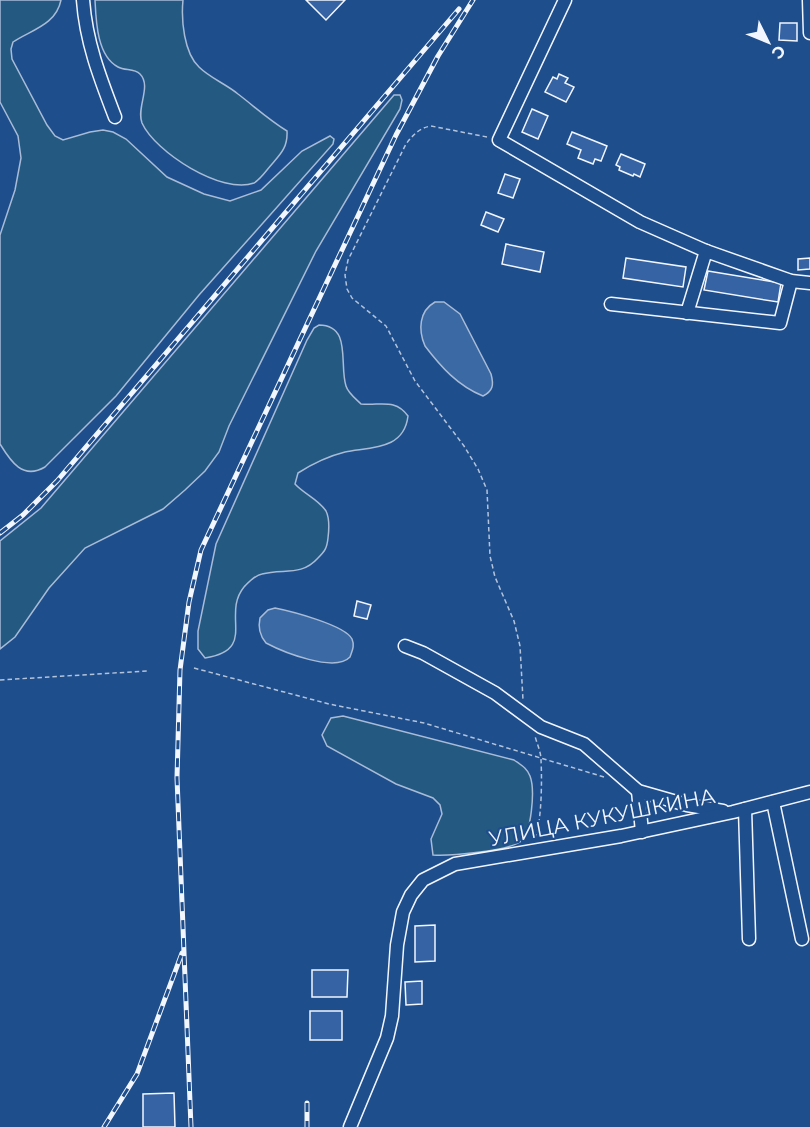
<svg xmlns="http://www.w3.org/2000/svg" width="810" height="1127" font-family="Montserrat,sans-serif">
	<style>
		.green { fill: #245a82; stroke: #a8bbd7; stroke-width: 1.5 }
		.water { fill: #3b69a3; stroke: #a8bbd7; stroke-width: 1.5 }
		.building { fill: #3563a3; stroke: #f2f6ff; stroke-width: 1.5 }
		.lines { fill: none; stroke-linecap: round; stroke-linejoin: round }
		.minor-casing { stroke: #f2f6ff; stroke-width: 15 }
		.path { stroke: #b3c4dc; stroke-width: 1.5; stroke-dasharray: 4.5 3; stroke-linecap: butt }
		.minor { stroke: #1f4e8c; stroke-width: 12 }
		.rail-casing { stroke: #f2f6ff; stroke-width: 5 }
		.rail { stroke: #1f4e8c; stroke-width: 3; stroke-dasharray: 9; stroke-linecap: butt }
		.labels { text-anchor: middle; dominant-baseline: central; stroke-width: 4.5; stroke-linejoin: round; paint-order: stroke }
		.street-label { font-size: 21px; fill: #f2f6ff; stroke: #1f4e8c }
	</style>
	<rect width="100%" height="100%" fill="#1f4e8c"/>
	<g class="green">
		<path d="M0,0H61C56,25 31,30 13,42L11,49L12,59L47,125L55,136L63,140L90,132L103,130L113,132L126,139L167,177L204,194L230,201L261,190L302,151L330,136L334,139L333,144L199,295L116,396L45,467C23,480 11,462 0,444V235L15,190L21,158L18,136L0,102Z"/>
		<path d="M95,0H183C181,20 184,53 199,67C210,78 226,84 238,94C255,107 269,120 287,131C288,150 278,156 267,170C263,175 259,180 254,183C222,195 155,152 142,123C136,108 152,86 140,74C134,68 125,71 118,67C97,56 96,21 95,0Z"/>
		<path d="M394,95H400L402,100L400,109L316,251L229,426L219,452L205,471L185,490L163,509L85,548L49,588L15,637L0,649V541L41,508Z"/>
		<path d="M319,325C352,325 339,365 346,386C348,393 356,399 361,404C380,406 395,398 408,416C404,450 371,447 345,452C329,456 312,464 298,473L295,484C304,494 318,499 326,511C330,519 329,530 328,538C327,548 325,551 318,558C301,577 283,568 262,574C255,575 249,582 244,587C221,615 258,650 205,658L198,649V631L216,544L307,340L314,328Z"/>
		<path d="M343,716L514,760C521,765 527,768 530,776C535,789 532,834 520,842C507,851 450,856 433,855L431,839L442,814L440,805L433,798L396,784L327,746L322,735L331,718Z"/>
	</g>
	<g class="water">
		<path d="M435,302H444L460,314L491,374C494,385 493,391 483,396C458,386 441,367 425,346C418,330 419,311 435,302Z"/>
		<path d="M275,608C290,611 345,625 352,639C355,646 352,651 350,657C335,673 283,652 266,643C260,636 258,627 260,618L268,610Z"/>
	</g>
	<g class="building">
		<path d="M306,0H345L326,20Z"/>
		<path d="M780,23H797V41L779,40Z"/>
		<path d="M559,74L568,78L565,83L574,87L566,102L545,92L553,77L557,79Z"/>
		<path d="M532,109L548,116L538,139L522,132Z"/>
		<path d="M572,132L607,146L601,161L595,159L593,164L578,158L581,150L567,144Z"/>
		<path d="M621,154L645,164L640,177L634,174L633,176L619,170L620,167L616,165Z"/>
		<path d="M505,174L520,179L513,198L498,193Z"/>
		<path d="M486,212L504,219L498,232L481,225Z"/>
		<path d="M506,244L544,252L540,272L502,264Z"/>
		<path d="M626,258L686,267L683,287L623,278Z"/>
		<path d="M810,258V269L798,270V259Z"/>
		<path d="M708,271L781,283L778,302L704,290Z"/>
		<path d="M357,601L371,605L367,619L354,616Z"/>
		<path d="M435,925V961L415,962V926Z"/>
		<path d="M312,970H348L347,997H312Z"/>
		<path d="M422,981V1004L406,1005L405,982Z"/>
		<rect x="310" y="1011" width="32" height="29"/>
		<path d="M174,1093L175,1127H143V1094Z"/>
	</g>
	<g class="lines">
		<defs>
			<g id="minor">
				<path d="M83,0C86,42 100,78 115,117"/>
				<path d="M565,0L499,140L640,222L706,251L791,281L810,283"/>
				<path d="M809,0L810,33"/>
				<path d="M611,304L780,323L791,281"/>
				<path d="M687,313L706,251"/>
				<path d="M405,646L423,653L495,693L541,727L584,744L638,791L687,805L723,811"/>
				<path d="M638,791L642,832"/>
				<path d="M773,802L802,939"/>
				<path d="M745,809L749,939"/>
				<path d="M350,1127L387,1038L392,1016L397,945L403,912L411,895L423,880L455,864L621,836L733,812L810,792"/>
			</g>
		</defs>
		<use href="#minor" class="minor-casing"/>
		<g class="path">
			<path d="M487,137L431,126C419,128 413,135 406,144L348,260L345,275L347,289L352,298L386,326L415,381L464,446L478,469L487,490L490,556L495,577L514,621L520,646L523,700"/>
			<path d="M194,668L329,704L424,723L604,777"/>
			<path d="M0,680L147,671"/>
			<path d="M535,838C542,821 542,778 541,760C541,752 537,744 535,736"/>
		</g>
		<use href="#minor" class="minor"/>
		<defs>
			<g id="rail">
				<path d="M0,533L23,515L57,481L459,9"/>
				<path d="M307,1103V1127"/>
				<path d="M104,1127L137,1074L182,953"/>
				<path d="M191,1127L177,778L180,670L189,602L201,550L396,135L438,56L473,0"/>
			</g>
		</defs>
		<use href="#rail" class="rail-casing"/>
		<use href="#rail" class="rail"/>
	</g>
	<g class="labels">
		<g class="street-label">
			<text transform="translate(602 817) rotate(-11)">УЛИЦА КУКУШКИНА</text>
		</g>
	</g>
	<g transform="translate(768 42) rotate(133)" stroke="#1f4e8c" stroke-width="4.5" paint-order="stroke">
	<path d="M0-4.5L10 22L0 15L-10 22Z" fill="#f2f6ff"/>
	<text y="-9" font-size="16" font-weight="bold" text-anchor="middle" fill="#f2f6ff">С</text>
	</g>
</svg>
